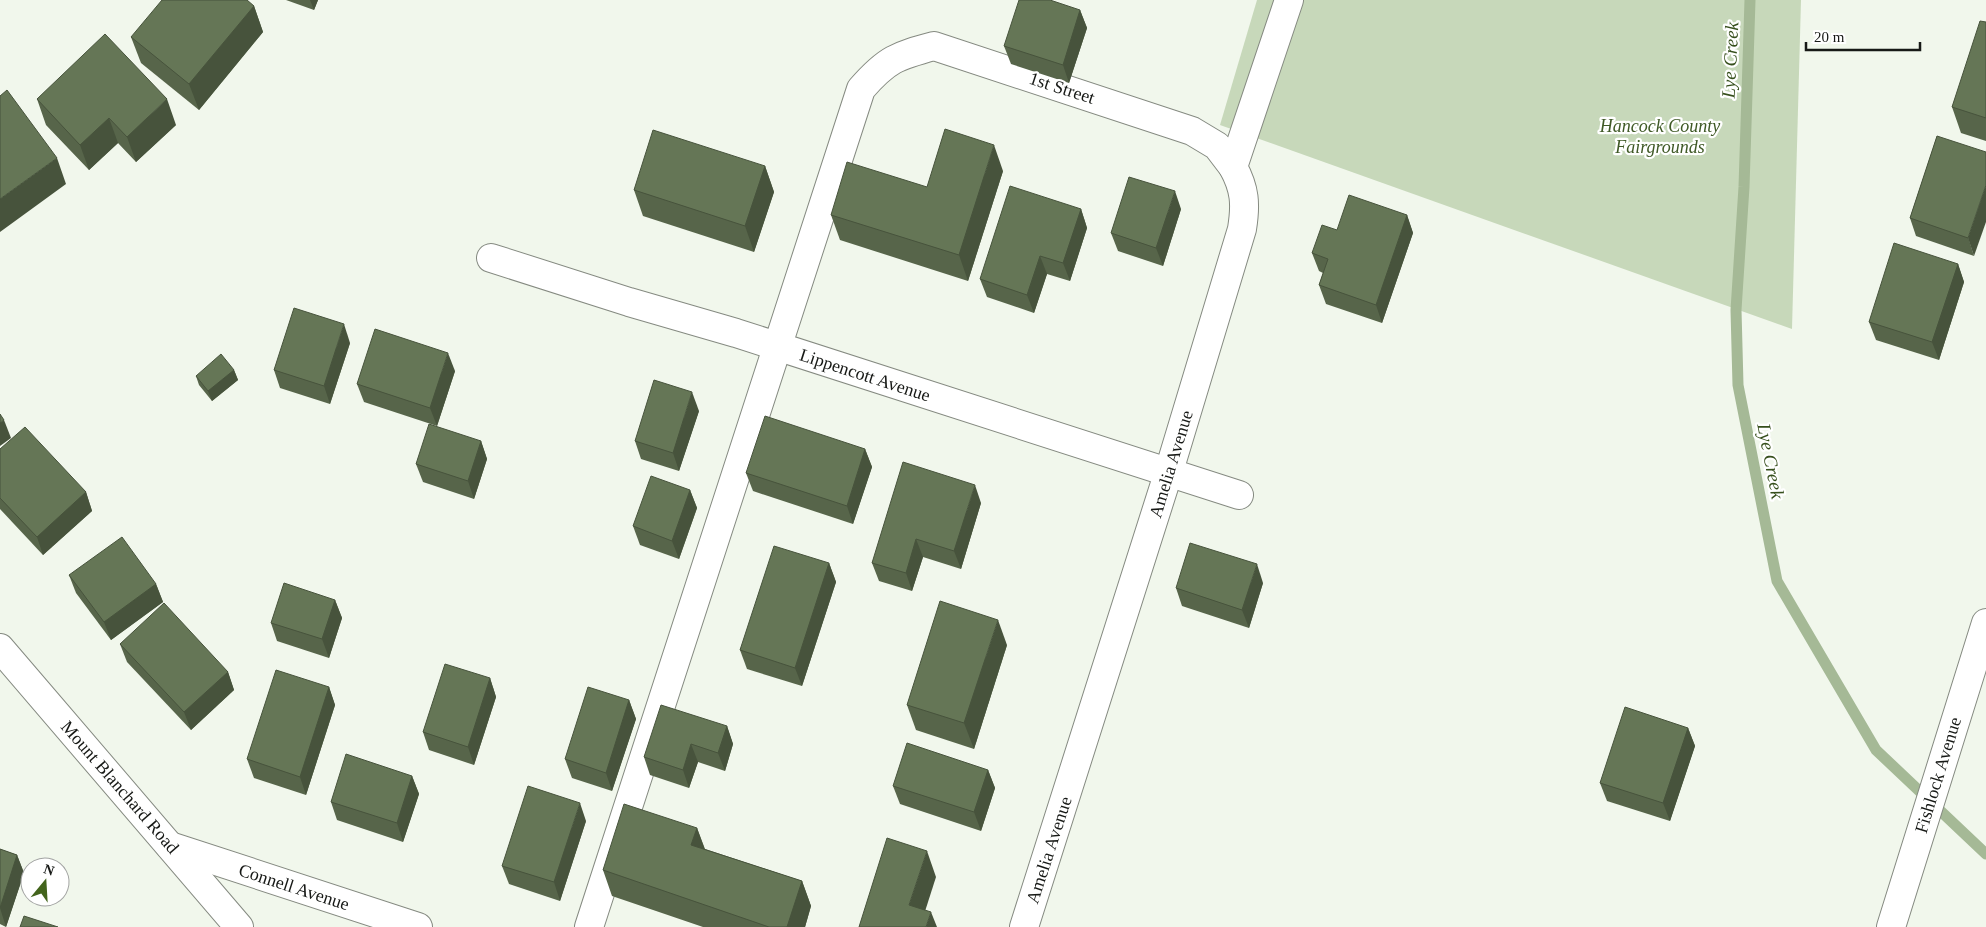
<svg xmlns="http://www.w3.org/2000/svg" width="1986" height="927" font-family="Georgia,serif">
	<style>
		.green { fill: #c7d8ba }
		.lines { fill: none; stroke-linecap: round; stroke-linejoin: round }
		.stream { stroke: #a5b996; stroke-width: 11 }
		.street-casing { stroke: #858a81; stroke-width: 30 }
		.secondary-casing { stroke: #858a81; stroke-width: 30 }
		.street { stroke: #fff; stroke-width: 28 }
		.secondary { stroke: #fff; stroke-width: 28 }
		.wall { fill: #57654a }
		.shaded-wall { fill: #47533c }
		.building { fill: #657656; stroke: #47533c }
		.labels { text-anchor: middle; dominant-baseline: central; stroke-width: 4.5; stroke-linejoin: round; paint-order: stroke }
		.street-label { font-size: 18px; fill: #171916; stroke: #fff }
		.park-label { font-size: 18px; font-style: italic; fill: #3f5926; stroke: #fff }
		.water-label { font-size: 19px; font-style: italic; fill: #364f1c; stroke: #fff }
	</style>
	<rect width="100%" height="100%" fill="#f1f7ec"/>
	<path class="green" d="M1257,0H1801L1792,329L1220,125Z"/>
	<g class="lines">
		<path class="stream" d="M1750,0L1744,187L1736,310L1738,385L1777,581L1876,750L1986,854"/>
		<defs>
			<g id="street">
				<path d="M491,258L629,302L736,333L1239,495"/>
				<path d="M170,846L418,927"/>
				<path d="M589,927L861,89C887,59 897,56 934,46L1192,131L1217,146L1233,167"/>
				<path d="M1024,927L1169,471L1242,229C1246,204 1245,189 1233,167L1289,0"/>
			</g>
			<g id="secondary">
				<path d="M0,648L239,927"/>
				<path d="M1891,927L1986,623"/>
			</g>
		</defs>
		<use href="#street" class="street-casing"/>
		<use href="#secondary" class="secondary-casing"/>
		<use href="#street" class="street"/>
		<use href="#secondary" class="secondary"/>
	</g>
	<g class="wall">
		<path d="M286,0H318L314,10Z"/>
		<path d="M254,6L263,32L199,110L141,63L131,37Z"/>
		<path d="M1080,10L1087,28L1069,83L1011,64L1004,46Z"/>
		<path d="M1986,22V141L1961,133L1952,107Z"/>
		<path d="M37,99L176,125L136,162L118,143L89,170L46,125Z"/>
		<path d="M1937,136L1974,256L1916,236L1910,218Z"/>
		<path d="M765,166L774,192L754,252L643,216L634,190Z"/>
		<path d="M1003,171L968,281L840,240L831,215L927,187Z"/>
		<path d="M1081,209L1087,228L1070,281L1047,274L1034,313L987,297L980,279Z"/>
		<path d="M1181,209L1163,266L1118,251L1111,233Z"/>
		<path d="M1407,215L1413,233L1382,323L1326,304L1319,285L1323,273L1319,271L1312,253L1337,230Z"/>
		<path d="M1958,264L1964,282L1939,360L1876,340L1869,322Z"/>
		<path d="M350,343L330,404L280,388L274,370Z"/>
		<path d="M234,370L238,380L212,401L199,385L196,376Z"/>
		<path d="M455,371L437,426L364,402L357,384Z"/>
		<path d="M699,411L679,471L641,459L635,441Z"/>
		<path d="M481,441L487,459L474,499L423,482L416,464Z"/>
		<path d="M0,449L86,492L92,511L43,555L0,509Z"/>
		<path d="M865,449L872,467L853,524L753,491L746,473Z"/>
		<path d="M690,490L697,508L679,559L640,545L633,526Z"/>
		<path d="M981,503L961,569L923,557L912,591L879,581L872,563Z"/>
		<path d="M829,563L836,582L802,686L747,669L740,650Z"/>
		<path d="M69,575L156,584L163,602L111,640L76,593Z"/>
		<path d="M1263,583L1249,628L1182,606L1176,588Z"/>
		<path d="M335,600L342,618L329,658L277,641L271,623Z"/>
		<path d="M120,644L228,672L234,690L191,730L127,662Z"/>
		<path d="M1007,645L974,749L916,730L907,705Z"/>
		<path d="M490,678L496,697L474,765L429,750L423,732Z"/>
		<path d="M329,687L335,705L306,795L254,778L247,759Z"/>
		<path d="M629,700L636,719L612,791L572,778L565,759Z"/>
		<path d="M727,726L733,744L725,771L698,762L689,788L650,775L644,757Z"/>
		<path d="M1688,728L1695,746L1670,821L1607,801L1600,783Z"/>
		<path d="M988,770L995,788L981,831L900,804L893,786Z"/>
		<path d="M412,776L419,794L403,842L337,820L331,802Z"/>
		<path d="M586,821L560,901L509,884L502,866Z"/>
		<path d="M697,828L705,849L802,881L811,906L805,927H703L612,896L603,870Z"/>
		<path d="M0,849L17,855L24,873L6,927L0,924Z"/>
	</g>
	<g class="shaded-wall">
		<path d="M310,0H318L314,10Z"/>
		<path d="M254,6L263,32L199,110L189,84Z"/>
		<path d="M1080,10L1087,28L1069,83L1063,65Z"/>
		<path d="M167,99L176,125L136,162L127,137Z"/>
		<path d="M109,118L118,143L89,170L80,145Z"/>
		<path d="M994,145L1003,171L968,281L959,255Z"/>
		<path d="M57,158L66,184L0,232V199Z"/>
		<path d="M765,166L774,192L754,252L745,226Z"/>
		<path d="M1986,185V222L1974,256L1968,238Z"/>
		<path d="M1175,191L1181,209L1163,266L1156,248Z"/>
		<path d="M1081,209L1087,228L1070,281L1063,263Z"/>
		<path d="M1407,215L1413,233L1382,323L1376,305Z"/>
		<path d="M1040,256L1047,274L1034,313L1027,295Z"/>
		<path d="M1958,264L1964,282L1939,360L1932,342Z"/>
		<path d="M344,324L350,343L330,404L324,386Z"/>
		<path d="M448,353L455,371L437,426L430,408Z"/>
		<path d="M234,370L238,380L212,401L208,391Z"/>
		<path d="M692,392L699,411L679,471L673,453Z"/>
		<path d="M4,420L11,438L0,446V423Z"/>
		<path d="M481,441L487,459L474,499L468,481Z"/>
		<path d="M865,449L872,467L853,524L847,506Z"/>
		<path d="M975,485L981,503L961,569L954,551Z"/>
		<path d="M690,490L697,508L679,559L672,541Z"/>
		<path d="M86,492L92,511L43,555L37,537Z"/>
		<path d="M916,539L923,557L912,591L906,573Z"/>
		<path d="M829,563L836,582L802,686L795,668Z"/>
		<path d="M1257,564L1263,583L1249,628L1242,610Z"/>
		<path d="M156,584L163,602L111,640L104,622Z"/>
		<path d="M335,600L342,618L329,658L322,639Z"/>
		<path d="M998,620L1007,645L974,749L964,723Z"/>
		<path d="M228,672L234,690L191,730L184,712Z"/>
		<path d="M490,678L496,697L474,765L468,747Z"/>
		<path d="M329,687L335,705L306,795L300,777Z"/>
		<path d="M629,700L636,719L612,791L606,773Z"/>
		<path d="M727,726L733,744L725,771L718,753Z"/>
		<path d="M1688,728L1695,746L1670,821L1663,803Z"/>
		<path d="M691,744L698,762L689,788L683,770Z"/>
		<path d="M988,770L995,788L981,831L974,812Z"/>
		<path d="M412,776L419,794L403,842L397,823Z"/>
		<path d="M580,803L586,821L560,901L554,882Z"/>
		<path d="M697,828L706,853L691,845Z"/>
		<path d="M927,851L936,877L920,927L909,905Z"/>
		<path d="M17,855L24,873L6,927L0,908Z"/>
		<path d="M802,881L811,906L805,927H787Z"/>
		<path d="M931,912L937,927H926Z"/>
	</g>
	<g class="building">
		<path d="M162,0H247L254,6L189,84L131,37Z"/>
		<path d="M1019,0H1050L1080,10L1063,65L1004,46Z"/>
		<path d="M1980,21L1986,22V118L1952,107Z"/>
		<path d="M105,34L167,99L127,137L109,118L80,145L37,99Z"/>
		<path d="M7,90L57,158L0,199V96Z"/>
		<path d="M945,129L994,145L959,255L831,215L847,162L927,187Z"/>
		<path d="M653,130L765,166L745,226L634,190Z"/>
		<path d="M1937,136L1986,152V185L1968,238L1910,218Z"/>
		<path d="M1129,177L1175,191L1156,248L1111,233Z"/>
		<path d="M1010,186L1081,209L1063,263L1040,256L1027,295L980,279Z"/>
		<path d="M1349,195L1407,215L1376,305L1319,285L1328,259L1312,253L1322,225L1337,230Z"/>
		<path d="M1894,243L1958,264L1932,342L1869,322Z"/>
		<path d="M294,308L344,324L324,386L274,370Z"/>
		<path d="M375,329L448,353L430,408L357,384Z"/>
		<path d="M221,354L234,370L208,391L196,376Z"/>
		<path d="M654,380L692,392L673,453L635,441Z"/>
		<path d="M0,414L4,420L0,423Z"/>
		<path d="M765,416L865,449L847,506L746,473Z"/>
		<path d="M429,424L481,441L468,481L416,464Z"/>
		<path d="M25,427L86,492L37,537L0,498V449Z"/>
		<path d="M903,462L975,485L954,551L916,539L906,573L872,563Z"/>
		<path d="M651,476L690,490L672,541L633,526Z"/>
		<path d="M122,537L156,584L104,622L69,575Z"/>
		<path d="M1190,543L1257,564L1242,610L1176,588Z"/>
		<path d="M774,546L829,563L795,668L740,650Z"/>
		<path d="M284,583L335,600L322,639L271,623Z"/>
		<path d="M940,601L998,620L964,723L907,705Z"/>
		<path d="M164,603L228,672L184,712L120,644Z"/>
		<path d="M445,664L490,678L468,747L423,732Z"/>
		<path d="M276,670L329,687L300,777L247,759Z"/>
		<path d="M588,687L629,700L606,773L565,759Z"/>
		<path d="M661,705L727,726L718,753L691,744L683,770L644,757Z"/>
		<path d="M1625,707L1688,728L1663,803L1600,783Z"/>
		<path d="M907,743L988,770L974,812L893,786Z"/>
		<path d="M346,754L412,776L397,823L331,802Z"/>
		<path d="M528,786L580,803L554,882L502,866Z"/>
		<path d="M624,804L697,828L691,845L802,881L787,927H769L603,870Z"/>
		<path d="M887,838L927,851L909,905L931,912L926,927H859Z"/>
		<path d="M0,849L17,855L0,908Z"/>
		<path d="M24,916L58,927H20Z"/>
	</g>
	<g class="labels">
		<g class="street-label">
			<text transform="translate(1062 88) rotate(18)">1st Street</text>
			<text transform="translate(865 375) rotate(18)">Lippencott Avenue</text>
			<text transform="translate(1171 464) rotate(-73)">Amelia Avenue</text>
			<text transform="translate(1938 775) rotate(-73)">Fishlock Avenue</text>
			<text transform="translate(120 787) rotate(49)">Mount Blanchard Road</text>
			<text transform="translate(1049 850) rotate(-72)">Amelia Avenue</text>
			<text transform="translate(294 887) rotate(18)">Connell Avenue</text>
		</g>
		<g class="park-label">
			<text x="1660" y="126">Hancock County<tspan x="1660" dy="21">Fairgrounds</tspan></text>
		</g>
		<g class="water-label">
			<text transform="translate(1730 60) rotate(-87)">Lye Creek</text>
			<text transform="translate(1771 461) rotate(79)">Lye Creek</text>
		</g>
	</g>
	<g transform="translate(45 882) rotate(18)"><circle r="24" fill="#ffffff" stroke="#a2a3a2"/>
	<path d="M0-4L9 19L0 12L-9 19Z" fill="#42641b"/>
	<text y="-8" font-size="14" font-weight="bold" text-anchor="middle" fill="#171916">N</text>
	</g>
	<path d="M1806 42v8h114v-8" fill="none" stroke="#171916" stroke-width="2.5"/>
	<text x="1814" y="42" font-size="15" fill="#171916" stroke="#ffffff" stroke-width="4" paint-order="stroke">20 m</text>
</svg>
